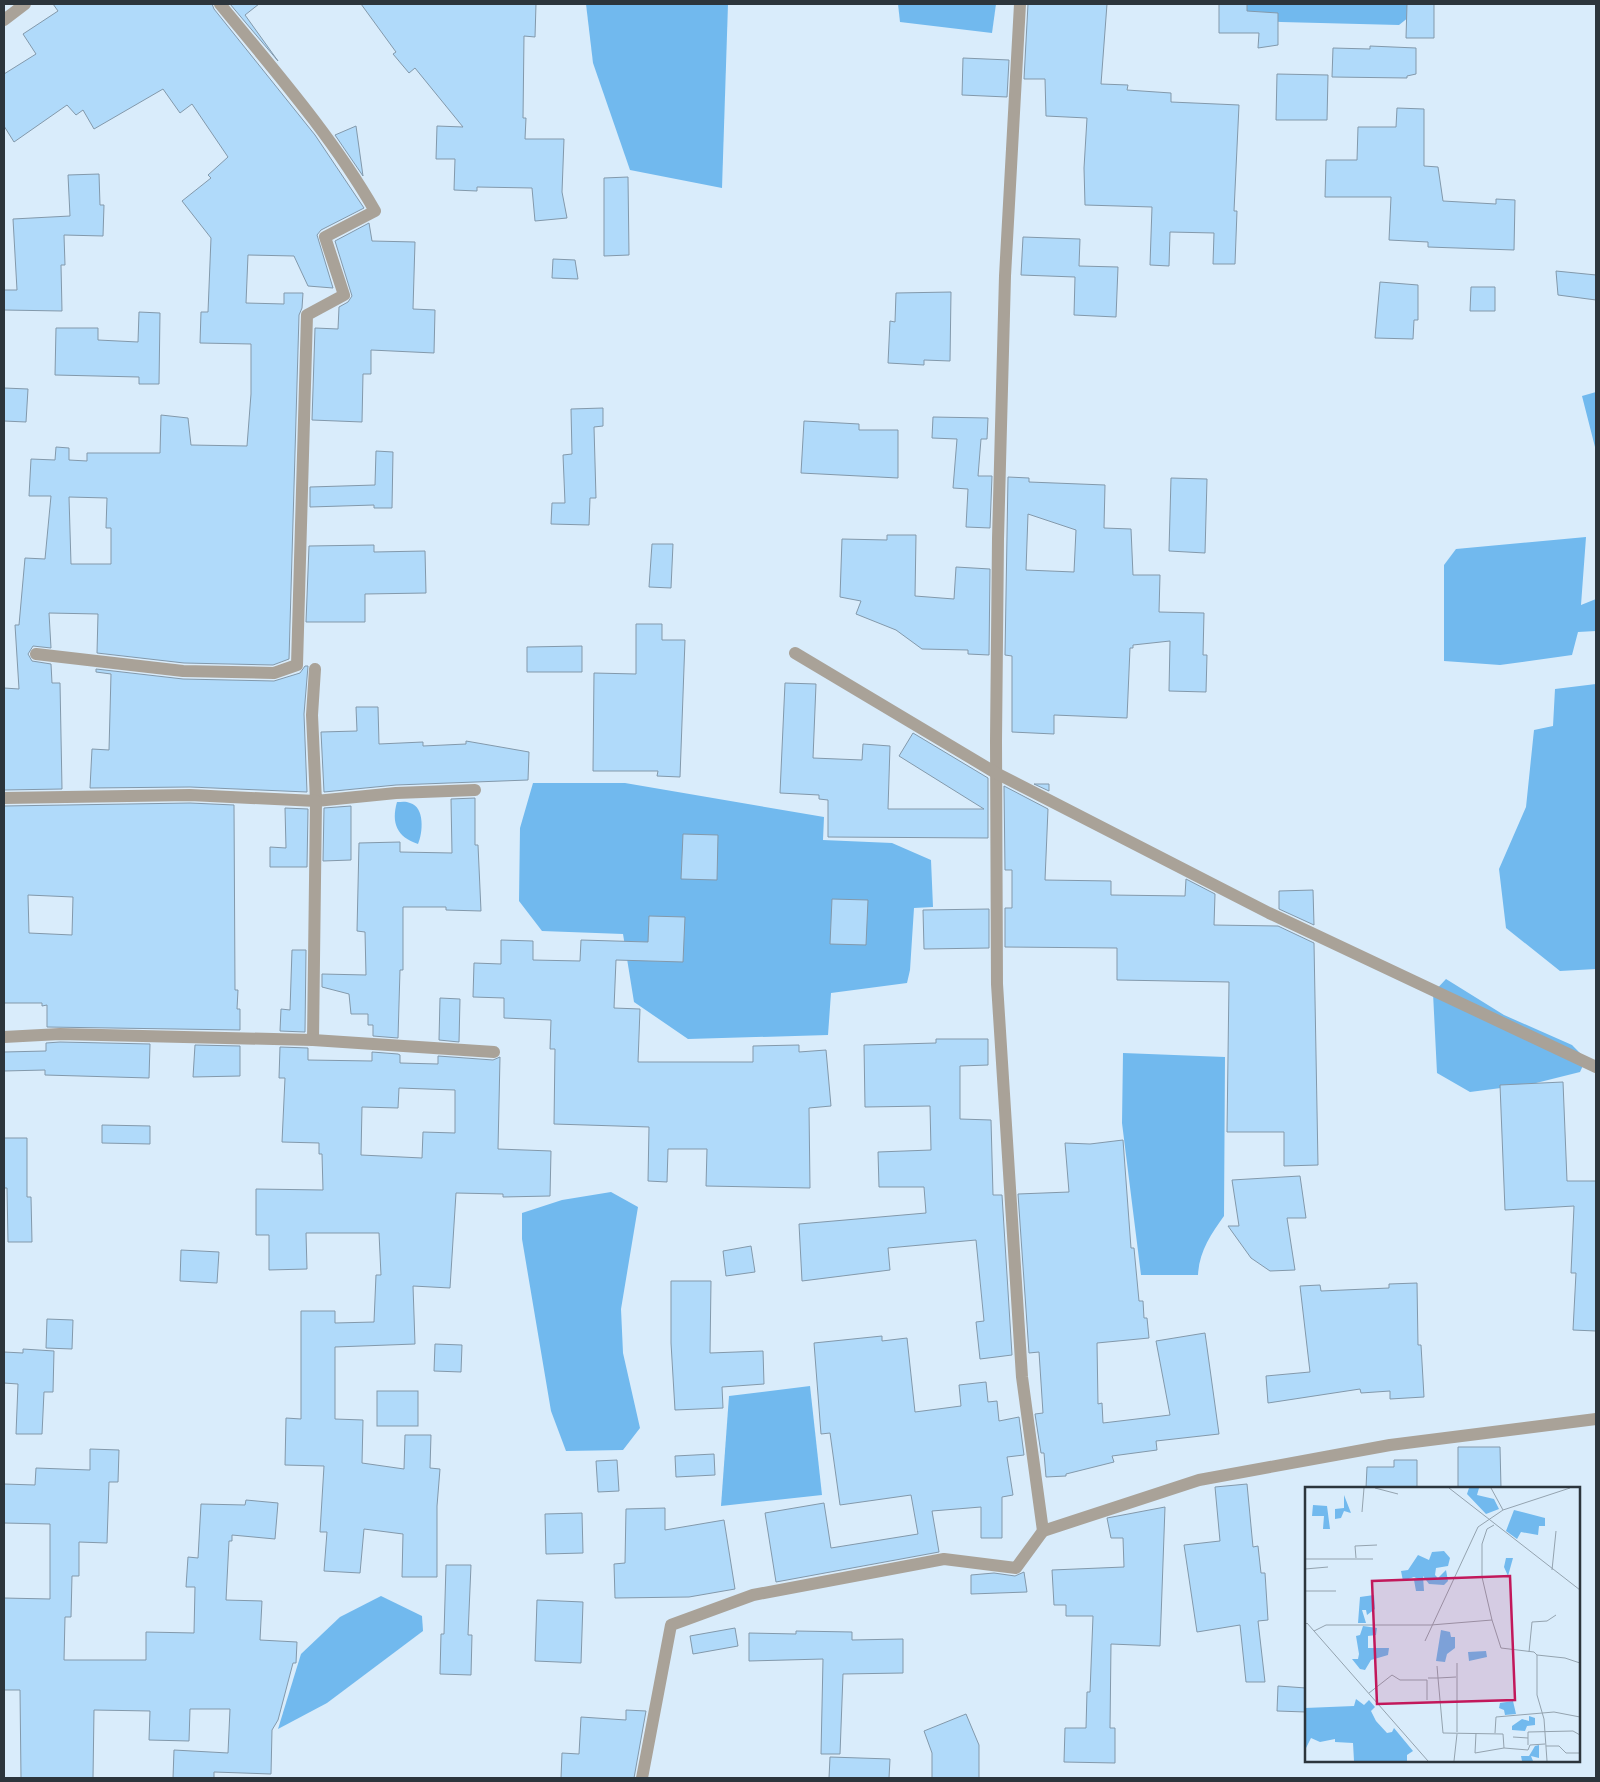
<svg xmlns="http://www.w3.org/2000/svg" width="1600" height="1782" font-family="'PT Sans Narrow',sans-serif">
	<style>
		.water { fill: #71b9ee }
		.building { fill: #b0dafa; stroke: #8399ab; fill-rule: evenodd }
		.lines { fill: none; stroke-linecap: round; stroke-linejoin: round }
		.minor { stroke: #a9a298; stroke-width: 12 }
		.inset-road { fill: none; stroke: #94a3af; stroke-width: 1 }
		.view { fill: #c2185b; fill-opacity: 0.15; stroke: #c2185b; stroke-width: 2.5 }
		.inset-edge { fill: none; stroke: #2c353c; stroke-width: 2.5 }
	</style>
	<rect width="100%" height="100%" fill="#d9ecfb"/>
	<g class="water">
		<path d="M586,4H728L722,188L630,170L593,63Z"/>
		<path d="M898,4H996L992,33L900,22Z"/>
		<path d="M1228,4H1410L1409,17L1399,25L1281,22L1228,18Z"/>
		<path d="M1596,392V463L1595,447L1582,396Z"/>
		<path d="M1586,537L1581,605L1596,599V631L1578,632L1572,655L1500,665L1444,661V565L1456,549Z"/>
		<path d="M1596,684V969L1560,971L1506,928L1499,869L1526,807L1534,730L1553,726L1555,689Z"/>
		<path d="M533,783H625L824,817L823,840L892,843L931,860L933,907L914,908L910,970L907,983L831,993L828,1035L688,1039L634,1002L623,934L542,931L519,901L520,828Z"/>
		<path d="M397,802C401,802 406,801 410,803C425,807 423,833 418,844C397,837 391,823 397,802Z"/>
		<path d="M1446,979L1504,1015L1572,1045L1586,1059L1580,1072L1532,1084L1470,1092L1437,1073L1433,993Z"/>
		<path d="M1123,1053L1225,1057L1224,1216C1211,1234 1199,1252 1198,1275H1141L1122,1123Z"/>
		<path d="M611,1192L638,1207L621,1309L623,1353L640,1428L623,1450L566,1451L551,1411L522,1239V1213L562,1200Z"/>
		<path d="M810,1386L822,1495L721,1506L729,1396Z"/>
		<path d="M381,1596L422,1616L423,1631L327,1703L278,1729L301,1654L340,1617Z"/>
	</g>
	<g class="building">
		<path d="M53,4H212L214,9L315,135L364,208L321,230L317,235L333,288L308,286L294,256L248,255L246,303L284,304V293H303L302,308L299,315L289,659L273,665L184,663L97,653L98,614L49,613L51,648L33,646L28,654L32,661L51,664L52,683H60L62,789L4,790V688L19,689L15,625H19L25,558L45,559L51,496H29L31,459L55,460L56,447L69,448V460L87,461V453H160L161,415L188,418L191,445L247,446L251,394V344L200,343L201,312H208L211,238L182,201L211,178L208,175L228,157L192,104L180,113L163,89L94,129L83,110L76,115L67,105L14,142L4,126V74L36,54L23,34L58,11ZM69,497L107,498L106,528H111V564H71Z"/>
		<path d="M230,4H259L245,15L278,61Z"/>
		<path d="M361,4H536L535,37L524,36L523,118H526L525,139H564L562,192L567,218L535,221L532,188L477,187V191L454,190L455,159H436L437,126L463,127L415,68L409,73L393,54L396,52Z"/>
		<path d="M1028,4H1107L1101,84L1128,85L1127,90L1171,93V102L1239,105L1234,211H1237L1235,264H1213L1214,233L1170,232L1169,266L1150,265L1152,207L1085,205L1084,168L1087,118L1046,116L1045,79H1024Z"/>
		<path d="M1219,4H1247V11L1278,13V45L1258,48L1259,33H1219Z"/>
		<path d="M1407,4H1434V38H1406Z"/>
		<path d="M1370,46L1416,48V74L1407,76V78L1332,77L1333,48L1370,49Z"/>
		<path d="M963,58L1009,60L1007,97L962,95Z"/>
		<path d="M1277,74L1328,75L1327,120H1276Z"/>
		<path d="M1397,108L1424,109V166L1438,167L1443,201L1496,204V199L1515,200L1514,250L1428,247V242L1389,240L1391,197H1325L1326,160H1357L1358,127H1396Z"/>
		<path d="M356,126L363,176L335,135Z"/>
		<path d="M99,174L100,205H104L103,236L64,235L65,265H61L62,311L4,310V290H17L13,219L70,216L68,175Z"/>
		<path d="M628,177L629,255L604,256V178Z"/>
		<path d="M369,223L372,241L415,242L413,309L435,310L434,353L371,350V374H363L362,422L312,420L315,328L338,329L339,307L348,302L352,296L335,241Z"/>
		<path d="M1023,237L1080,239L1079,266L1118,267L1116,317L1074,315L1075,277L1021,275Z"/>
		<path d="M553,259L575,260L578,279L552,278Z"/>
		<path d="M1556,271L1596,275V300L1558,295Z"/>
		<path d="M1380,282L1418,285V320H1414L1413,339L1375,338Z"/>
		<path d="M1471,287H1495V311H1470Z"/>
		<path d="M951,292L950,361L924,360V365L888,363L890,321L895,322L896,293Z"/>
		<path d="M139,312L160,313L159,384H139V377L55,375L56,328H98V340L138,342Z"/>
		<path d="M4,388L28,389L26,422L4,421Z"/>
		<path d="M603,408V426L594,427L596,498H590L589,525L551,524L552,503H565L563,455L572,454L571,409Z"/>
		<path d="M933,417L988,418L987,439H981L978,476H992L990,528L966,527L968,489L953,488L957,439L932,438Z"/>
		<path d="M804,421L859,424V430H898V478L801,473Z"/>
		<path d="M376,451L393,452L392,508H374V505L310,507V487L375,485Z"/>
		<path d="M1008,477L1029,478V482L1105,485L1104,528L1131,529L1133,575H1160L1159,612L1204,613L1203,655H1207L1206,692L1169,691L1170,641L1133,645V648H1130L1127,718L1054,715V734L1012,732V656L1005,655ZM1028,514L1076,530L1074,572L1026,570Z"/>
		<path d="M1171,478L1207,479L1205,553L1169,551Z"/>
		<path d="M887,535H916L915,596L954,599L956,567L990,569L989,655L968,654V650L922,649L896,630L856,614L861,601L840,597L842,539L887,540Z"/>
		<path d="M652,544H673L671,588L649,587Z"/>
		<path d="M374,545V552L425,551L426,593L365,594V622H306L309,546Z"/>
		<path d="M636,624H662V640H685L680,777L657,776L658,771H593L594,673L636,674Z"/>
		<path d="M582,646V672H527V647Z"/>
		<path d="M305,666H308L304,714L307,792L190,787L90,788L92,749L109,750L111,674L96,672V669L183,679L274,681L300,673Z"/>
		<path d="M785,683L816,684L813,758L862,760L863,744L890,746L888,809H984L899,756L913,733L988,778V838L828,837V800L819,799V795L780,793Z"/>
		<path d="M356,707H378L379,744L423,742V746L466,744V741L529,752L528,780L396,785L324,792L321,732L357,731Z"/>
		<path d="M1034,784H1049V791Z"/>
		<path d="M1004,786L1048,809L1045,880L1111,881V895L1185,896L1186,879L1215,894L1214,925L1278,926L1314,943L1318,1165L1284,1166V1132H1227L1229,982L1117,980V948L1005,947V908H1012V870H1005Z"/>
		<path d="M475,798V845H478L481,911L446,910V907H403V970H400L398,1038L373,1036V1025H368V1014H351L349,994L322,987V974L366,975L365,932L357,931L359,843L400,842V852L452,853L451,799Z"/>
		<path d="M190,803L234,805L235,990H238L237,1009H240V1030L47,1027V1005L42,1006V1003H4V806ZM28,895L73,897L72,935L29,933Z"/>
		<path d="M351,806V860L323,861L324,808Z"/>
		<path d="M285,808L308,809L307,867H270V847L286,848Z"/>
		<path d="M683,834L718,835L717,880L681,879Z"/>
		<path d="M1313,890L1314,925L1279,909V891Z"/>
		<path d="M832,899L868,900L866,945L830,944Z"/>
		<path d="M989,909V948L924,949L923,910Z"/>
		<path d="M649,916L685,917L683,962L616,960L614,1008L640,1009L638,1062H753V1046L799,1045V1052L826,1050L831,1106L809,1108L810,1188L706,1186L707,1149H668L667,1182L648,1181L649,1127L554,1124L555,1049H550L551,1020L504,1018V998L473,997L474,963L501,964V940L533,941V960L580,961L581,940L648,942Z"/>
		<path d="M292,950H306L305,1032L280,1031L281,1009L290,1010Z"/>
		<path d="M440,998L460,999L459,1042L439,1040Z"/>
		<path d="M936,1039H988V1065L960,1066V1119L991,1120L993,1195H1002L1012,1355L980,1359L976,1322L984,1321L976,1240L888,1248L890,1270L802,1281L799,1224L926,1213L924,1187H879L878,1152L931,1150L930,1106L865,1107L864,1045L936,1043Z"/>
		<path d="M60,1042L150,1044L149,1078L45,1075V1070L4,1071V1052L46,1051V1043Z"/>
		<path d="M195,1045L240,1046V1076L193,1077Z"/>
		<path d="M280,1047L308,1048V1060L372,1061V1052L398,1054L400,1055V1063L438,1064V1056L493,1060L500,1057L498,1149L551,1151L550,1196L503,1197V1194L456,1193L450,1288L413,1286L415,1344L335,1347V1419L363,1420L362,1463L404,1469L405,1435H431L430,1468L440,1469L437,1506V1577H402L403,1534L364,1529L360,1573L324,1571L327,1532H320L324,1466L285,1465L286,1418L301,1419V1311H335V1323L374,1322L376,1275H381L379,1233H306L307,1269L269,1270V1235H256V1189L323,1190L322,1154H319V1143L282,1142L285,1078H279ZM399,1088L455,1090V1133L423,1132L422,1158L361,1155L362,1107L398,1108Z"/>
		<path d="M1563,1082L1567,1181H1596V1331L1573,1330L1576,1273H1571L1574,1206L1505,1210L1500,1085Z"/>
		<path d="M102,1125L150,1126V1144L102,1143Z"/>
		<path d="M4,1138H27V1197H31L32,1242H8L7,1188H4Z"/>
		<path d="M1123,1140L1131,1248H1134L1139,1301H1143L1144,1318H1147L1149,1338L1097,1343L1098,1404L1102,1403L1103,1423L1170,1415L1156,1341L1205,1333L1219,1434L1156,1441L1157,1450L1112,1456L1114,1462L1066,1474V1476L1046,1477L1044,1453H1041L1035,1414L1043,1413L1039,1352L1029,1353L1018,1194L1069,1192L1065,1143L1090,1144Z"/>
		<path d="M1300,1176L1306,1218H1287L1295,1270L1270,1271L1251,1258L1228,1226H1239L1232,1180Z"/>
		<path d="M751,1246L755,1272L726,1276L723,1251Z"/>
		<path d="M181,1250L219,1252L217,1283L180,1281Z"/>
		<path d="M671,1281H711L710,1353L763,1351L764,1384L722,1387L723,1408L675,1410L671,1343Z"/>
		<path d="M1417,1283L1418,1345H1421L1424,1397L1390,1399V1391L1361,1393L1360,1389L1268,1403L1266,1376L1310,1372L1300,1286L1320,1285L1321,1291L1389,1288V1284Z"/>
		<path d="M47,1319L73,1320L72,1349L46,1348Z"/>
		<path d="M882,1336V1341L907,1338L915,1412L961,1406L959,1385L986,1382L988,1402L997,1401L999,1421L1019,1417L1024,1455L1007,1457L1013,1495L1002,1497V1538H981V1507L932,1511L939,1552L776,1582L765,1513L824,1503L831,1548L918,1534L911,1495L840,1505L830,1433L821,1434L814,1343Z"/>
		<path d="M435,1344L462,1345L461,1372L434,1371Z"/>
		<path d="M23,1349L54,1351L53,1392H44L42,1434H16L18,1384L4,1383V1352L23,1353Z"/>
		<rect x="377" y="1391" width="41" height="35"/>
		<path d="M1458,1447H1500L1501,1488H1458Z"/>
		<path d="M90,1449L119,1450L118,1482H109L107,1543L79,1542V1576H72L71,1617H65L64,1660H146V1632L194,1633L195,1587H186L188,1557L198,1558L201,1504L245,1505L246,1500L278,1503L275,1539L232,1535V1541H229L226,1600L262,1601L260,1640L297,1642L296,1663H293L278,1720L272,1730L271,1774L214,1772V1778H173L174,1750L228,1753L230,1709H190L189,1741L149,1740L150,1711L94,1710L93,1778H21L20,1690H4V1598L50,1599V1524L4,1523V1484L35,1485L36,1468L90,1470Z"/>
		<path d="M714,1454L715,1475L676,1477L675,1456Z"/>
		<path d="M617,1460L619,1491L598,1492L596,1461Z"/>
		<path d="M1394,1460H1417V1488H1366L1367,1467H1394Z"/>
		<path d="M1247,1484L1253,1547L1258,1546L1261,1573H1265L1268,1620L1258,1621L1265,1682H1246L1240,1625L1197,1632L1184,1545L1220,1541L1215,1487Z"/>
		<path d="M1165,1507L1160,1646L1111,1644L1110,1728H1115V1763L1064,1762L1065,1728H1086L1087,1692H1090L1093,1616H1066V1605H1054L1052,1570L1124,1567L1123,1538H1111L1107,1518Z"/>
		<path d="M665,1508V1530L724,1520L735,1589L689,1597L615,1598L614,1564L625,1563L626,1509Z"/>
		<path d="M582,1513L583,1553L546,1554L545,1514Z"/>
		<path d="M446,1565H471L468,1635H472L471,1675L440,1674L441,1634H444Z"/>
		<path d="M1024,1572L1027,1592L971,1594V1575L994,1573L1015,1576Z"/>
		<path d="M537,1600L583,1602L581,1663L535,1661Z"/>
		<path d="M735,1628L738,1646L693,1654L690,1636Z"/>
		<path d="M796,1631L852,1632V1640L903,1639V1673L843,1674L840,1754H821L823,1659L749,1661V1633L796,1634Z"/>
		<path d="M1278,1686L1306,1688V1712L1277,1711Z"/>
		<path d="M626,1710L646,1711L634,1778H561L562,1753L579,1754L581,1717L626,1720Z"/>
		<path d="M966,1714L979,1745V1778H932V1753L924,1731Z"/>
		<path d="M830,1757L890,1759L889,1778H829Z"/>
	</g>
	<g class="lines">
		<g class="minor">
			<path d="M1020,4L1005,276L998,539L996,741L997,984L1022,1377L1043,1531L1199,1480L1390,1445L1596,1419"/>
			<path d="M4,20L25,4"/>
			<path d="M795,653L996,773L1269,913L1596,1067"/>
			<path d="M36,654L183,671L274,673L297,665L307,315L344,295L325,237L375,211C332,136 274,70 220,4"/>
			<path d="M315,669L312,715L316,801L396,793L475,790"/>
			<path d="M4,798L190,795L316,801L313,1040"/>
			<path d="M4,1037L60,1034L313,1040L494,1052"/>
			<path d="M642,1778L671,1625L753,1595L944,1559L1016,1568L1043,1531"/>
		</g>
	</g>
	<g transform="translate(1305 1487)">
		<rect width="275" height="275" fill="#d9ecfb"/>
		<path d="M164,1H174L172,8L189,12L194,22L181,27L162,7ZM39,8L46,26L39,24L36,31L30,32V22L39,21ZM8,18L22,19L25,42H18L19,29H7ZM209,23L240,31V39H234L233,48L216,45L212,52L201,44ZM139,64L145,71L143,79L131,81L130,88L133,91L141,83L143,94L139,98L124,97L118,89L119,104H111L109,93L113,92L109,90L98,94L96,84L103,83L113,68L124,73L127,65ZM201,71H208L203,89L199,80ZM69,108L70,122L62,128L61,123H57L61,136H53L55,110ZM58,139L72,141L71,148L63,149V161H84L83,168L66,173L60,183L55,182L47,172H53L54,167L51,149L55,148ZM136,143L145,145L146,150H150V161L142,167L140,175L131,174ZM181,164L182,170L164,174L163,165ZM51,212L59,218L64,213L70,220L66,224L71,234L82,246L87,245L89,241L108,264L102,268V274H49L48,256L30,255V252L15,255L6,251L0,263V221L49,219ZM208,214L211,227L200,228L199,223L194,221L195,216ZM224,229L230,231V238L222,239L220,244L207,243V239L217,232L224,234ZM234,258V271L226,269L228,274H217L216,269H224L230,259Z" fill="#71b9ee"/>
		<path class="inset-road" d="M70,1L93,7M144,1L275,103M186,1L198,23M57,25L59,1M51,71L50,59L72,58M0,72H68M0,82L23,80M247,83L251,44M0,104H31M187,133L196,161L229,165L232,168V208L239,232L242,274M0,138L2,136L9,144L21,138H126L187,133L177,90V57L182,42L189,38M9,144L123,274M120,154L173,40L198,23L265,1M224,165L227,135L242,134L251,128M232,168L260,171L275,176M152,176V245M151,190L133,191L138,246L198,247L199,261L223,263L225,258L240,257M123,191H133L132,179M64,206L87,188L95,193H122V213M171,246L170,266L199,261M190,246L191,230L249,225L275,230M208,250L223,251V258M223,251V245L268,244L275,248M241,259H254L261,266H275M149,274L152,247"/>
		<path class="view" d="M205,89L210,213L72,217L67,94Z"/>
		<rect width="275" height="275" class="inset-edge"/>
	</g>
	<rect width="1600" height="1782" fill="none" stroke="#2c353c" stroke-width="10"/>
</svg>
